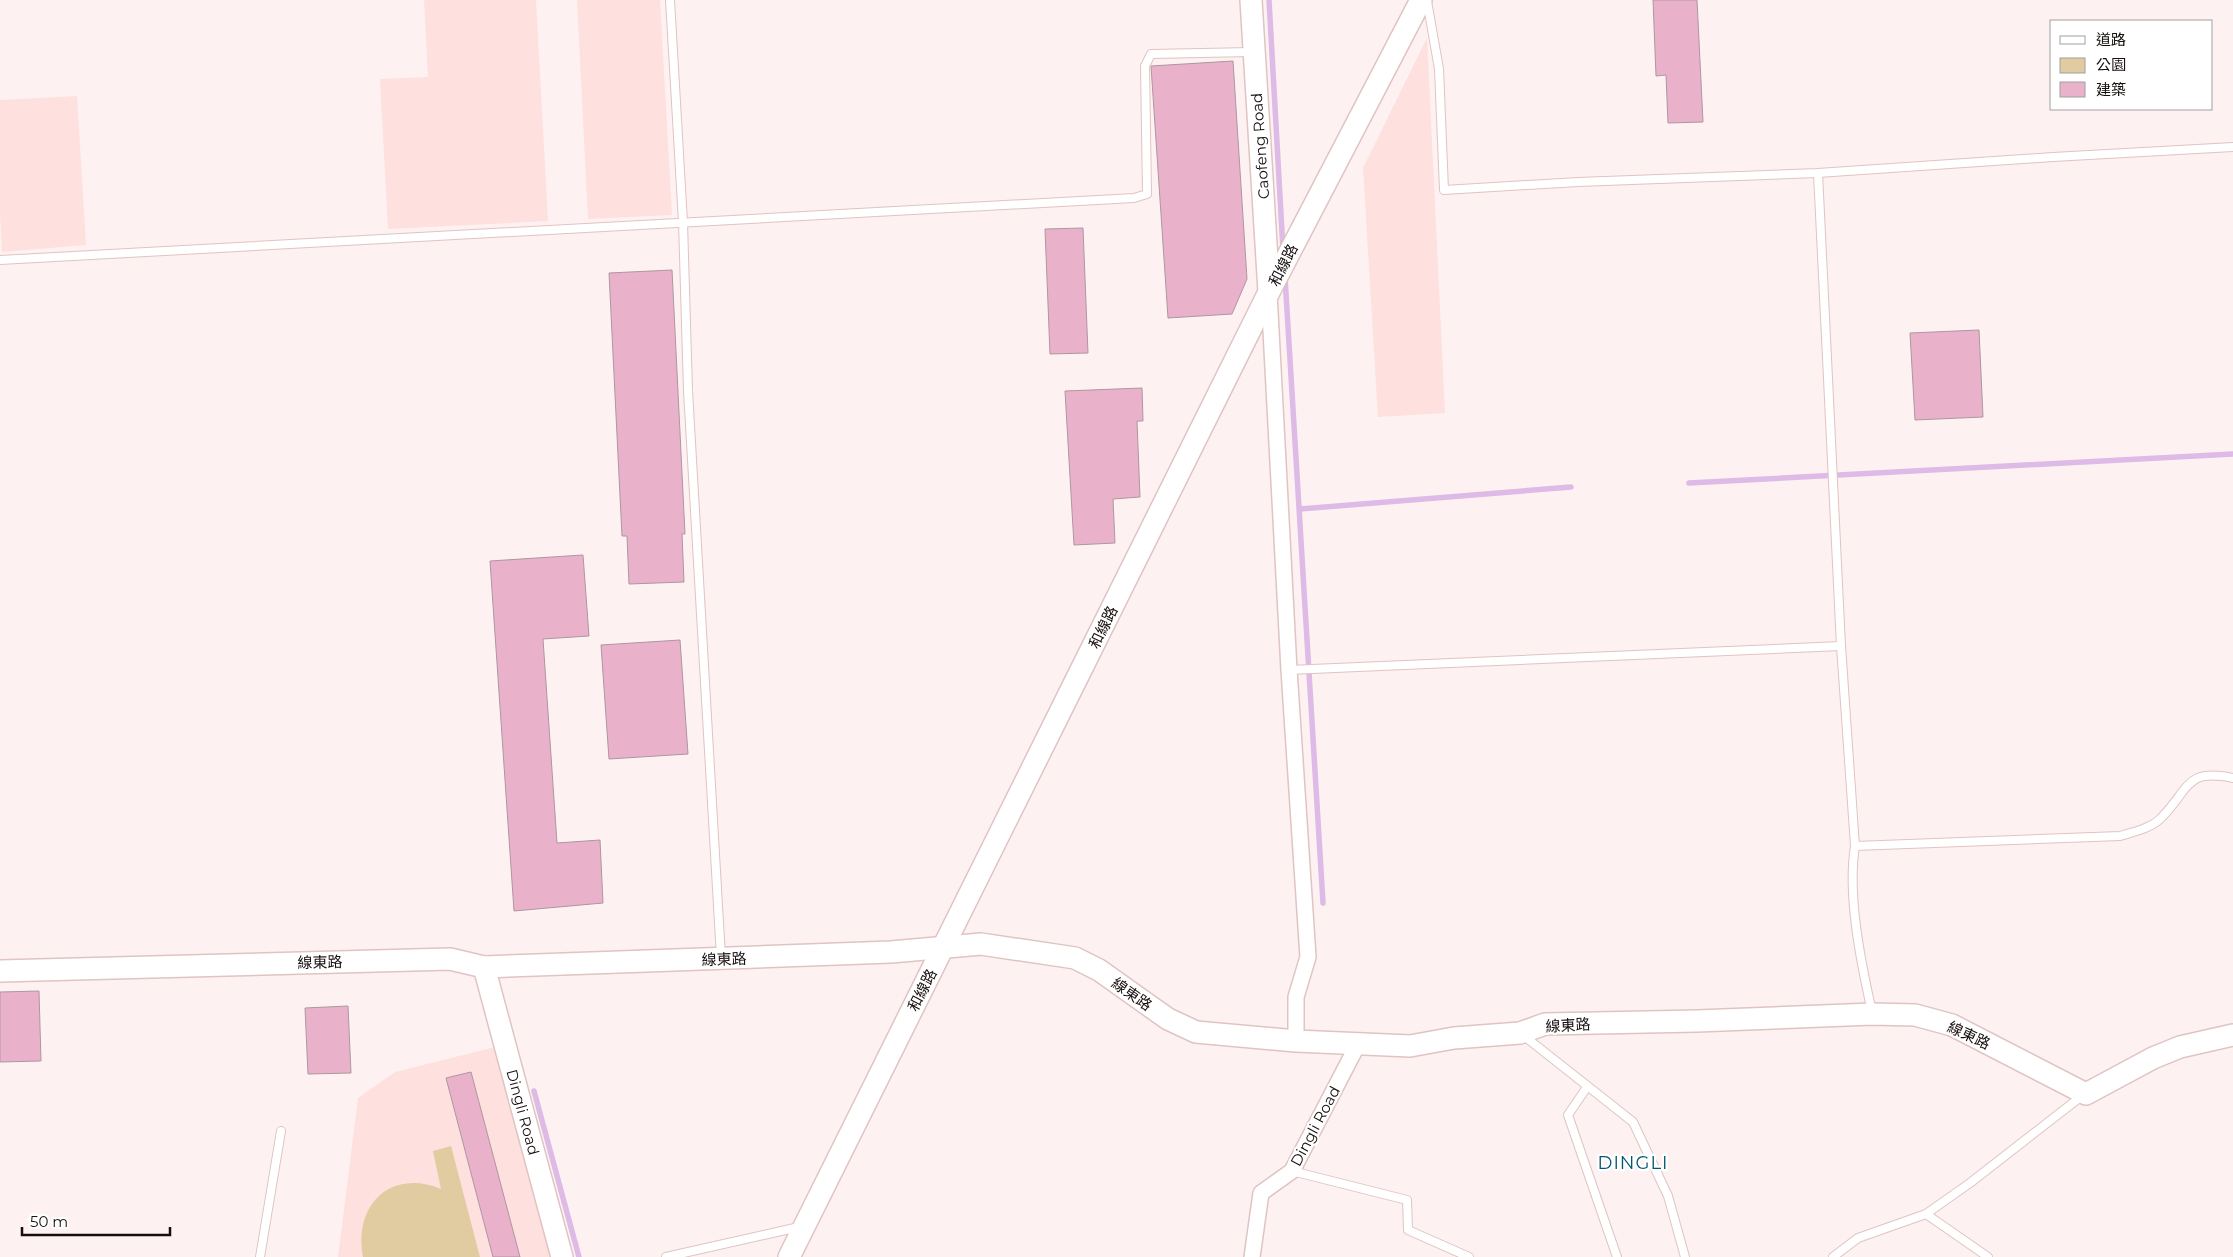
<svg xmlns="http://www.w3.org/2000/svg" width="2233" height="1257" font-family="Montserrat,'Noto Sans TC',sans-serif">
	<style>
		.built { fill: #fee0de }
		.green { fill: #e0cca0 }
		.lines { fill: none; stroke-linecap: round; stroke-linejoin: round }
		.stream { stroke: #ddbbe6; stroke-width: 5.5 }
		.building { fill: #e9b2ca; stroke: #ae96a0 }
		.lane-casing { stroke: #dfc4c2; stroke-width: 10 }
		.street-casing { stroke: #dfc4c2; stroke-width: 18 }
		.secondary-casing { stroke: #dfc4c2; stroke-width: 24 }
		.lane { stroke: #fff; stroke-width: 8 }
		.street { stroke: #fff; stroke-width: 15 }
		.secondary { stroke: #fff; stroke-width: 21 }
		.labels { text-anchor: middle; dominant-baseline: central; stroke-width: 4.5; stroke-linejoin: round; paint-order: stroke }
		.street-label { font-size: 15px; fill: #170e0e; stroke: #fff }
		.quarter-label { font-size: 18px; letter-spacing: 1px; fill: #025870; stroke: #fff }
	</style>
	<rect width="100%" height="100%" fill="#fdf2f1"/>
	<g class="built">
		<path d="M424,0H536L548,221L388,229L380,79L428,77Z"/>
		<path d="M577,0H660L672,215L588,219Z"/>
		<path d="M1427,38L1445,413L1378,417L1363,168Z"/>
		<path d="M77,96L86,245L2,252L0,213V100Z"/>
		<path d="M499,1046L558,1257H338L358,1098L395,1072Z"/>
	</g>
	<path class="green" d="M451,1146L480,1257H363C353,1206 390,1168 441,1189L433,1151Z"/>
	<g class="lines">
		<g class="stream">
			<path d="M1269,0L1283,250"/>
			<path d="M1285,277L1323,903"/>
			<path d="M1689,483L2233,454"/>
			<path d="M1300,509L1571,487"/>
			<path d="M534,1091L579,1257"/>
		</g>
	</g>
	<g class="building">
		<path d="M1653,0H1697L1703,122L1668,123L1666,75L1656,76Z"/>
		<path d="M1233,61L1247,279L1232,314L1168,318L1151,66Z"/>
		<path d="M1083,228L1088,353L1050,354L1045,229Z"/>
		<path d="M672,270L685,534H682L684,582L629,584L627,536H622L609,273Z"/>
		<path d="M1979,330L1983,417L1915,420L1910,333Z"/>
		<path d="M1142,388L1143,421H1137L1140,497L1113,499L1115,543L1074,545L1065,391Z"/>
		<path d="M583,555L589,636L543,639L557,843L600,840L603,903L514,911L490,561Z"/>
		<path d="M680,640L688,754L609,759L601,645Z"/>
		<path d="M39,991L41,1061L0,1062V992Z"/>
		<path d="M348,1006L351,1073L308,1074L305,1008Z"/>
		<path d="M471,1072L520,1257H493L446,1078Z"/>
	</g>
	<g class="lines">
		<defs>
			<g id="lane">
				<path d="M670,0L683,222L688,391L721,957"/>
				<path d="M1427,1L1439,69L1444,190L1578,182L1818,173L2053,157L2233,147"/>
				<path d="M1818,173L1841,646L1855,846L2120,836C2134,832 2152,828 2162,817C2190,788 2186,768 2233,778"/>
				<path d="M0,260L1134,198L1147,194L1145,66L1151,54L1252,52"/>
				<path d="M1289,670L1841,646"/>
				<path d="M1855,846C1847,895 1861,963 1872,1012"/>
				<path d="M1524,1036L1633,1122L1668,1196L1685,1257"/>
				<path d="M1587,1087L1568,1115L1617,1257"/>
				<path d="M1292,1171L1407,1200L1408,1230L1469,1257"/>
				<path d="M1926,1214L1988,1257"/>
				<path d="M260,1257L281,1131"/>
				<path d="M666,1257L799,1227"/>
				<path d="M1833,1257L1858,1238L1926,1214L1970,1183L2083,1095"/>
			</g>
			<g id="street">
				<path d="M1269,293L1289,670L1308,957L1296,997V1041"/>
				<path d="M1252,1257L1261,1193L1292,1171L1358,1044"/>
			</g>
			<g id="secondary">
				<path d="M1251,0L1269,292"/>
				<path d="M484,967L562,1257"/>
				<path d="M0,971L450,959L484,967L891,952L981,944L1075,958L1099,970L1168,1019L1196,1032L1296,1041L1410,1046L1454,1038L1520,1033L1545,1024L1697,1021L1872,1014L1915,1015L1952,1025L2086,1094L2153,1058L2180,1047L2233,1035"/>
				<path d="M789,1257L1269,292L1421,0"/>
			</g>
		</defs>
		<use href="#lane" class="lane-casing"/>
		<use href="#street" class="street-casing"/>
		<use href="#secondary" class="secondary-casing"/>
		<use href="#lane" class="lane"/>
		<use href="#street" class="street"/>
		<use href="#secondary" class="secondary"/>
	</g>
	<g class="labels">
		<g class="street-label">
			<text transform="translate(1260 146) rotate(-94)">Caofeng Road</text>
			<text transform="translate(1283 265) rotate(-63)">和線路</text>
			<text transform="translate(1103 627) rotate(-64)">和線路</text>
			<text transform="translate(724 959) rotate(-2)">線東路</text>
			<text transform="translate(320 962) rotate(-1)">線東路</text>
			<text transform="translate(922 990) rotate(-63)">和線路</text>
			<text transform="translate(1132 994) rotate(35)">線東路</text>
			<text transform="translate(1568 1025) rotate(-3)">線東路</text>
			<text transform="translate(1969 1035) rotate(25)">線東路</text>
			<text transform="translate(523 1112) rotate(75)">Dingli Road</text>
			<text transform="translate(1315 1126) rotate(-62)">Dingli Road</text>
		</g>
		<g class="quarter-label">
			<text x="1633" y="1163">DINGLI</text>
		</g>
	</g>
	<rect x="2050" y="20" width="162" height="90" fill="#ffffff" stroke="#a29f9f"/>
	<rect x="2060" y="36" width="25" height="8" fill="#ffffff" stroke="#a29f9f"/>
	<text x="2096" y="45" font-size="15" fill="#170e0e">道路</text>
	<rect x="2060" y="58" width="25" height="15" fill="#e0cca0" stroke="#a29f9f"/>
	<text x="2096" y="70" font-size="15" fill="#170e0e">公園</text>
	<rect x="2060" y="82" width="25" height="15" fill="#e9b2ca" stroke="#a29f9f"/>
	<text x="2096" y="95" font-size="15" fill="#170e0e">建築</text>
	<path d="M22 1227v8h148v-8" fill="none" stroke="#170e0e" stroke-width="2.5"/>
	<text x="30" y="1227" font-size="15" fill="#170e0e" stroke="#ffffff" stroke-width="4" paint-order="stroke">50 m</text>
</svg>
